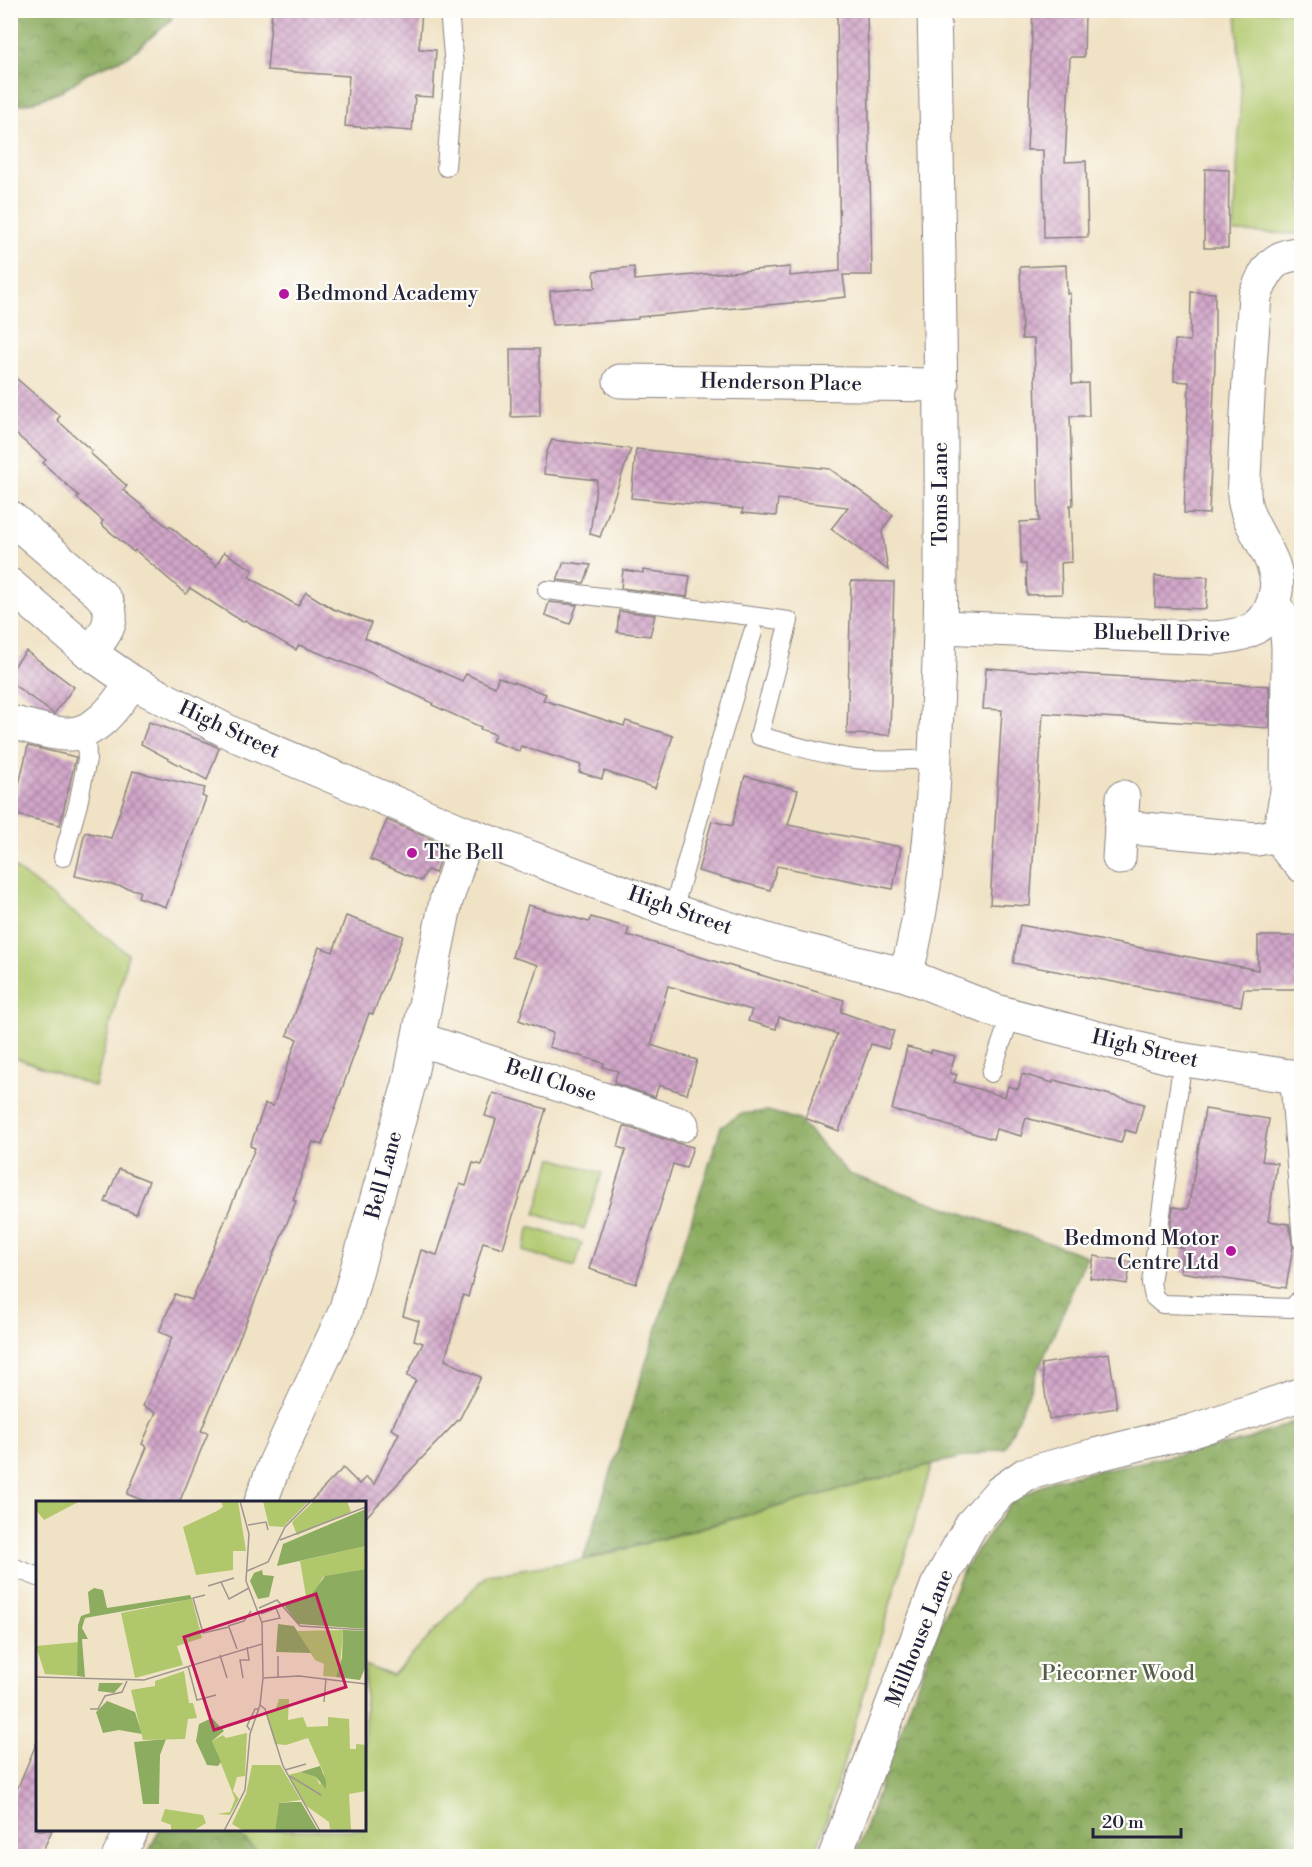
<svg xmlns="http://www.w3.org/2000/svg" width="1312" height="1867" font-family="'Libre Bodoni',serif">
	<style>
		.green { fill: #b0c76c; stroke: #697454; stroke-width: 1.5 }
		.forest { fill: url(#forest-crowns); stroke: #57674e; stroke-width: 1.5 }
		.building { fill: url(#building-cross-hatch) }
		.lines { fill: none; stroke-linecap: round; stroke-linejoin: round }
		.service-casing { stroke: #898280; stroke-width: 20 }
		.minor-casing { stroke: #898280; stroke-width: 35 }
		.tertiary-casing { stroke: #898280; stroke-width: 35 }
		.service { stroke: #fff; stroke-width: 18 }
		.minor { stroke: #fff; stroke-width: 33 }
		.tertiary { stroke: #fff; stroke-width: 33 }
		.poi-dot { fill: #b5179e; stroke: #fdfcf7; stroke-width: 2 }
		.labels { text-anchor: middle; dominant-baseline: central; stroke-width: 4.5; stroke-linejoin: round; paint-order: stroke }
		.poi-label { font-size: 21px; fill: #22223b; stroke: #fdfcf7; text-anchor: start }
		.street-label { font-size: 21px; fill: #22223b; stroke: #fdfcf7 }
		.park-label { font-size: 21px; fill: #545c4c; stroke: #fdfcf7 }
		.inset-road { fill: none; stroke: #9e958e; stroke-width: 1.5 }
		.view { fill: #c2185b; fill-opacity: 0.15; stroke: #c2185b; stroke-width: 3 }
		.inset-edge { fill: none; stroke: #22223b; stroke-width: 3 }
	</style>
	<defs>
		<pattern id="forest-crowns" width="20" height="18" patternUnits="userSpaceOnUse" patternTransform="scale(1.5)"><rect width="20" height="18" fill="#8cac60"/><path d="M2 6a3 3 0 1 1 6 0M12 15a3 3 0 1 1 6 0" fill="none" stroke="#728c50"/></pattern>
		<pattern id="building-cross-hatch" width="8" height="8" patternUnits="userSpaceOnUse" patternTransform="scale(1.5)"><rect width="8" height="8" fill="#d1a5c8"/><path d="M0 0l8 8M0 8l8-8" fill="none" stroke="#a986a4"/></pattern>
	</defs>
	<rect width="100%" height="100%" fill="#fdfcf7"/>
	<filter id="ink" filterUnits="userSpaceOnUse"><feTurbulence type="fractalNoise" baseFrequency=".0167" numOctaves="2"/><feDisplacementMap in="SourceGraphic" scale="12" xChannelSelector="R" yChannelSelector="G"/><feConvolveMatrix kernelMatrix="1 2 1 2 8 2 1 2 1" color-interpolation-filters="sRGB"/></filter>
	<filter id="wash" filterUnits="userSpaceOnUse"><feTurbulence type="fractalNoise" baseFrequency=".008" numOctaves="4" result="noise"/><feDisplacementMap in="SourceGraphic" scale="24" xChannelSelector="R" yChannelSelector="G"/><feGaussianBlur stdDeviation="1.35" result="paint"/><feColorMatrix in="noise" values="0 0 0 0 0 0 0 0 0 0 0 0 0 0 0 0 0 1.4 0 .05"/><feComposite in="paint" operator="in"/></filter>
	<g filter="url(#wash)">
		<rect width="100%" height="100%" fill="#f0e2c5"/>
		<g class="green">
			<path d="M1236,11H1301V234L1234,232L1241,90Z"/>
			<path d="M11,865L128,954L95,1087L11,1056Z"/>
			<path d="M552,1158L602,1173L584,1229L535,1214Z"/>
			<path d="M530,1227L582,1243L575,1267L523,1251Z"/>
			<path d="M932,1464L824,1828L814,1856H263L233,1830H364L365,1665L393,1676L487,1574L590,1559Z"/>
		</g>
		<g class="forest">
			<path d="M11,10H173V11L171,20L129,56L90,72L62,91L33,102L11,106Z"/>
			<path d="M768,1111L799,1120L849,1174L1087,1256L1005,1448L932,1464L583,1560L721,1127L740,1114Z"/>
			<path d="M1301,1419V1856H855L932,1645L964,1568L1010,1504L1052,1480L1244,1441Z"/>
			<path d="M159,1830H233L263,1856H147Z"/>
		</g>
		<g id="blocks">
			<g class="building">
				<path d="M272,10H422L419,49L436,50L433,97L415,96L412,131L345,126L349,76L267,70Z"/>
				<path d="M837,10H867L872,275H843L846,297L790,303L638,317V319L552,325L550,291L595,288L594,271L634,267L635,280L790,267V276L840,271Z"/>
				<path d="M1033,10H1085L1084,57H1070L1065,162L1086,161L1088,237L1044,238L1043,150H1027Z"/>
				<path d="M1205,169L1229,170L1228,248H1204Z"/>
				<path d="M1066,265L1067,294L1070,293L1072,384L1088,383L1089,416H1070L1073,505H1070L1072,562L1061,563L1062,594L1027,595L1026,564H1021L1020,522L1039,521L1034,339H1022L1020,267Z"/>
				<path d="M1191,292L1215,293V363L1209,514L1184,513L1189,382L1174,381L1175,340L1190,341Z"/>
				<path d="M510,349H539L540,416L511,417Z"/>
				<path d="M10,373L60,416L57,420L92,451L90,453L127,486L123,490L169,528L170,526L216,566L224,552L253,570L249,577L298,606L306,592L333,609L371,623L365,638L462,681L466,674L495,687L498,677L546,694L543,700L624,726L626,721L673,736L655,788L604,771L602,779L579,772L581,765L521,746L519,751L492,741L495,734L480,729L481,727L432,705L433,703L357,668L299,645L296,650L245,620L243,622L190,588L186,594L135,550L134,552L101,524L103,521L77,498L79,496L43,463L46,460L10,429Z"/>
				<path d="M552,440L631,449L600,537L590,534L597,480L544,474L546,454Z"/>
				<path d="M636,449L830,469L893,515L882,531L888,570L831,529L848,507L778,499L776,516L742,513L743,509L631,498Z"/>
				<path d="M564,562L591,565L584,583L557,580Z"/>
				<path d="M623,570L643,573V570L690,576L687,597L621,588Z"/>
				<path d="M1155,576L1208,577L1206,609L1155,607Z"/>
				<path d="M851,581L894,582L890,735L847,734Z"/>
				<path d="M549,602L577,605L570,624L545,615Z"/>
				<path d="M619,611L655,615L650,636L617,632Z"/>
				<path d="M26,651L74,687L54,714L10,682V671Z"/>
				<path d="M986,668L1269,686V728L1043,713L1030,906L990,904L1002,710L983,709Z"/>
				<path d="M149,722L209,743L219,748L207,780L141,744Z"/>
				<path d="M28,746L76,757L60,825L12,814Z"/>
				<path d="M133,771L205,788L202,796L206,798L166,907L138,897L140,891L75,876L85,832L111,838Z"/>
				<path d="M745,776L798,790L788,825L901,847L893,889L777,866L770,890L698,871L712,821L732,826Z"/>
				<path d="M387,820L445,845L435,873L427,870L421,881L370,859Z"/>
				<path d="M528,905L589,922L591,917L629,928L627,935L844,1000L841,1012L894,1031L888,1049L871,1044L839,1131L805,1118L837,1034L779,1017L776,1029L748,1021L752,1010L668,986L651,1045L697,1060L687,1094L659,1085L655,1097L614,1083L618,1071L603,1067L604,1063L549,1047L553,1033L519,1020L538,965L512,957Z"/>
				<path d="M346,916L403,936L373,1014L369,1013L322,1145L313,1142L293,1200L296,1201L201,1431L208,1433L179,1503H149L127,1494L147,1447L142,1444L156,1412L143,1406L172,1337L159,1332L175,1294L192,1300L255,1148L250,1146L265,1104L273,1106L297,1039L287,1035L319,947L333,952Z"/>
				<path d="M1020,925L1258,970V936H1302V989H1244L1241,1006L1013,963Z"/>
				<path d="M907,1047L931,1053L932,1050L955,1056L950,1073L957,1075L954,1082L1005,1097L1008,1086L1018,1089L1022,1074L1053,1083L1054,1080L1144,1104L1136,1133L1125,1130L1121,1143L1026,1118L1021,1136L996,1129L993,1139L942,1124L943,1123L892,1110Z"/>
				<path d="M493,1093L546,1109L503,1248L483,1242L468,1297L463,1295L445,1360L481,1377L460,1418L364,1519V1503H309L343,1468L359,1484L366,1477L374,1484L399,1433L391,1429L416,1380L407,1376L423,1343L414,1340L419,1321L403,1316L421,1250L437,1255L460,1184L466,1186L473,1163L482,1165L496,1119L485,1116Z"/>
				<path d="M1205,1109L1269,1119L1262,1161L1277,1163L1268,1221L1289,1224L1293,1247L1286,1288L1180,1272L1183,1248L1168,1245L1173,1207L1188,1209Z"/>
				<path d="M624,1126L676,1143L693,1147L686,1168L673,1164L636,1284L589,1269L626,1150L618,1147Z"/>
				<path d="M119,1169L149,1181L136,1214L105,1202Z"/>
				<path d="M1094,1256L1131,1262L1127,1284L1090,1278Z"/>
				<path d="M1109,1353L1117,1408L1049,1419L1041,1364Z"/>
				<path d="M37,1742L38,1830H52L40,1857H10V1806Z"/>
			</g>
		</g>
	</g>
	<g filter="url(#ink)">
		<use href="#blocks" fill-opacity="0" stroke="#898280" stroke-width="1.5"/>
		<g class="lines">
			<defs>
				<g id="service">
					<path d="M446,167L454,67L449,10"/>
					<path d="M547,590L789,621L759,736C790,744 822,755 855,759C881,762 909,760 935,759"/>
					<path d="M63,857L78,804L87,759L86,730"/>
					<path d="M673,911L713,766L753,632"/>
					<path d="M1183,1059L1151,1283L1154,1297L1162,1304L1292,1308L1302,1297"/>
					<path d="M991,1073L1011,1015"/>
					<path d="M1289,1076L1302,1241"/>
					<path d="M10,1566L38,1577"/>
				</g>
				<g id="minor">
					<path d="M620,381L942,385"/>
					<path d="M10,517L99,593C102,597 107,601 108,605C116,624 100,640 90,653"/>
					<path d="M1273,604C1285,617 1287,630 1288,647L1287,791L1279,835L1289,852L1302,866"/>
					<path d="M941,627L1214,638C1248,635 1269,629 1276,591C1281,563 1255,536 1247,511C1241,494 1245,473 1245,456C1247,403 1251,349 1255,296C1265,272 1272,254 1302,254"/>
					<path d="M10,722C28,726 47,733 65,734C97,736 117,704 132,682"/>
					<path d="M1121,827L1257,839L1279,835"/>
					<path d="M1119,858L1123,797"/>
					<path d="M906,975C928,893 933,813 936,730C939,671 941,613 941,555C942,373 938,192 934,10"/>
					<path d="M419,1039L682,1125"/>
					<path d="M261,1502L275,1463L345,1312L409,1084L446,901L468,834"/>
					<path d="M119,1856L132,1830"/>
					<path d="M835,1856L937,1586L971,1525L1000,1492L1026,1474L1095,1455L1192,1431L1302,1394"/>
				</g>
				<path id="tertiary" d="M10,585L90,653L132,682L235,735L468,834L673,911L780,944L906,975L996,1011L1173,1058L1289,1076H1302"/>
			</defs>
			<use href="#service" class="service-casing"/>
			<use href="#minor" class="minor-casing"/>
			<use href="#tertiary" class="tertiary-casing"/>
			<use href="#service" class="service"/>
			<use href="#minor" class="minor"/>
			<use href="#tertiary" class="tertiary"/>
		</g>
	</g>
	<g class="poi-dot">
		<circle cx="284" cy="294" r="6"/>
		<circle cx="412" cy="853" r="6"/>
		<circle cx="1231" cy="1251" r="6"/>
	</g>
	<g class="labels">
		<g class="poi-label">
			<text x="296" y="294">Bedmond Academy</text>
			<text x="424" y="853">The Bell</text>
			<text x="1219" y="1239" text-anchor="end">Bedmond Motor<tspan x="1219" dy="24">Centre Ltd</tspan></text>
		</g>
		<g class="street-label">
			<text transform="translate(781 383) rotate(1)">Henderson Place</text>
			<text transform="translate(941 494) rotate(-90)">Toms Lane</text>
			<text transform="translate(1162 634) rotate(1)">Bluebell Drive</text>
			<text transform="translate(229 730) rotate(25)">High Street</text>
			<text transform="translate(680 911) rotate(19)">High Street</text>
			<text transform="translate(1145 1049) rotate(13)">High Street</text>
			<text transform="translate(551 1081) rotate(18)">Bell Close</text>
			<text transform="translate(384 1175) rotate(-75)">Bell Lane</text>
			<text transform="translate(920 1638) rotate(-68)">Millhouse Lane</text>
		</g>
		<g class="park-label">
			<text x="1118" y="1674">Piecorner Wood</text>
		</g>
	</g>
	<g transform="translate(36 1501)">
		<rect width="330" height="330" fill="#f0e2c5"/>
		<path d="M0,0H44L8,19L0,9ZM185,0H202L210,50H197V69L160,74L147,26L181,10L187,6ZM227,0H273L247,26L233,25ZM278,0H311L315,11L261,34L256,21ZM330,45V68L287,76L279,91L270,95L264,60ZM156,98L166,137L141,145L147,164L99,177L85,112ZM307,129L304,167L300,176L287,175L288,163L279,159L261,130ZM43,141L41,175L9,173L0,145ZM243,198H253L252,219L267,216L271,226L292,225V216L313,218L314,248H320V243L330,244V290L313,293L315,330L294,328L293,321L269,304L252,274L264,271L280,276L284,284L288,273L272,237L250,244L239,243L230,213L239,210ZM211,232L209,275L201,276L197,290L203,298L194,314L181,313L194,311L199,298L176,240L187,234L190,237ZM216,264H244L265,299L243,302L239,330H208L196,323L210,293ZM129,308L167,314L170,322L157,330H135V324L125,320Z" fill="#b0c76c"/>
		<path d="M330,8V45L241,65L247,43ZM330,68V128L262,123L247,103L276,93L289,75ZM226,69L227,74L238,75L233,96L222,98L214,80L218,72ZM58,87L67,89L71,107L154,94L156,98L49,117L46,127L52,138H46L49,176L41,175L42,124L45,115L54,112L52,91ZM242,123L258,125L275,152L240,151ZM307,129L330,130V165L324,179L300,176L306,157ZM63,182H87L78,192L62,190ZM71,200L99,211L106,233L83,229L67,232L60,211ZM176,217L188,230L176,240L185,261L182,265L171,264L160,240L163,223ZM130,238L124,254L123,303H107L98,241ZM284,265L290,280V288L280,276L264,271ZM257,301H265L282,330H239L243,302Z" fill="#8cac60"/>
		<path d="M148,170L153,202H157L161,217L152,218L149,238L107,239L95,189L119,185V180Z" fill="#b0c76c"/>
		<path class="inset-road" d="M212,24L230,21L232,29M244,39L330,6M211,70L232,61L249,26L275,0M185,81L193,98L213,87M172,85L198,77M169,94L157,97L167,132L193,126L201,148M223,107L241,99L264,125L330,129M225,113L240,107L244,117L226,121M192,125L208,120L215,110M184,154L191,177M152,165L161,199L180,194M0,176L108,179L226,143M242,176V155M207,177L204,159H213L211,146M227,177L263,175L330,183M288,201L290,177M224,204L229,208L247,265L284,330M54,208H62L69,195L86,191L91,180M214,229L211,225L219,208H222M249,269L270,263M254,275L285,294M188,330L209,289L214,233L224,204L227,177L226,122L210,80L213,33L204,0"/>
		<path class="view" d="M280,93L310,186L178,229L148,136Z"/>
		<rect width="330" height="330" class="inset-edge"/>
	</g>
	<rect width="1312" height="1867" fill="none" stroke="#fdfcf7" stroke-width="36"/>
	<path d="M1093 1828v9h88v-9" fill="none" stroke="#22223b" stroke-width="3"/>
	<text x="1102" y="1828" font-size="18" fill="#22223b" stroke="#fdfcf7" stroke-width="4.5" paint-order="stroke">20 m</text>
</svg>
